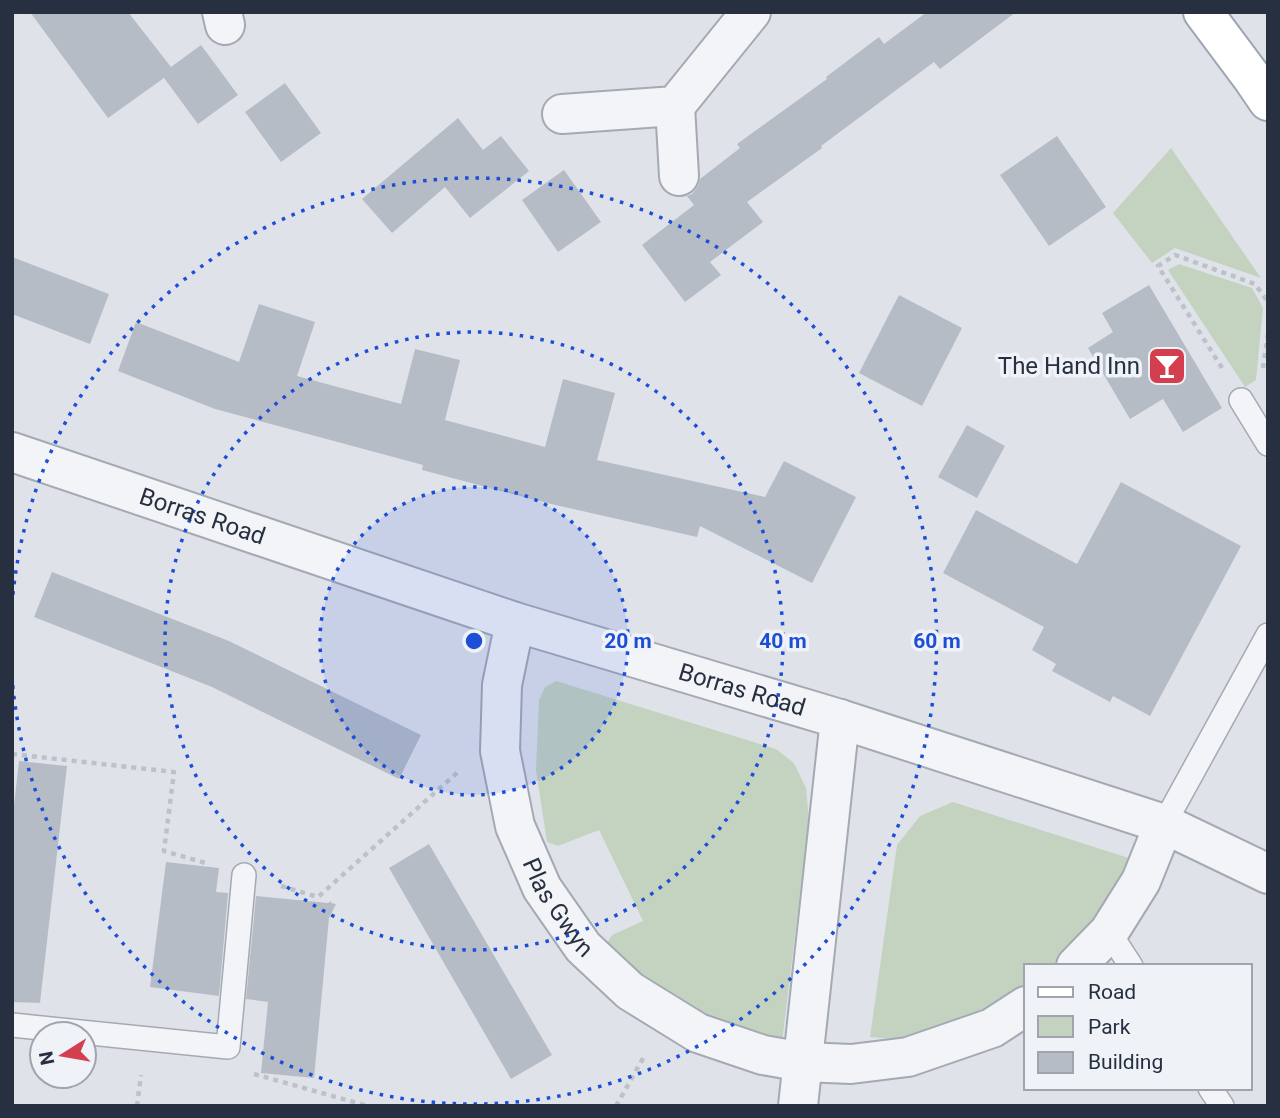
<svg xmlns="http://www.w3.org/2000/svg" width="1280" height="1118" font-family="Roboto,sans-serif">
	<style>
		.green { fill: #c4d3c0 }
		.building { fill: #b6bcc6 }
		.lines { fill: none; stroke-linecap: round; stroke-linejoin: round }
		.service-casing { stroke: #a4aab3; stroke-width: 26 }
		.minor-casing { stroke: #a4aab3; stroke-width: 42 }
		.tertiary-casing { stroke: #a4aab3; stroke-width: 42 }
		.primary-casing { stroke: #9ea6b5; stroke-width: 42 }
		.path { stroke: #bdc1c8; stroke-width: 4.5; stroke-dasharray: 5 5; stroke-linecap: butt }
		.service { stroke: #f2f4f7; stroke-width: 23 }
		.minor { stroke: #f2f4f7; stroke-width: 38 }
		.tertiary { stroke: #f2f4f7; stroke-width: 38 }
		.primary { stroke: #fff; stroke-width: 38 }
		.ring { fill: none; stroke: #1d4ed8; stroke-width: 3.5; stroke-dasharray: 3.5 7 }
		.labels { text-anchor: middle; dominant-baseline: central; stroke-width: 7; stroke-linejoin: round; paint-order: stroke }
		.poi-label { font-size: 24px; fill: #273041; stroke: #eff2f7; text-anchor: end }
		.street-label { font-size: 24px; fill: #273041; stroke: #eff2f7 }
		.centre { fill: #1d4ed8; stroke: #eff2f7; stroke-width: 3.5 }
		.ring-label { font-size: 21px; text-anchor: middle; font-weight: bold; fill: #1d4ed8; stroke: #eff2f7; stroke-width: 7; stroke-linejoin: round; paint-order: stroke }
	</style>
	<rect width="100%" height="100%" fill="#dfe3e9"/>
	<g class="green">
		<path d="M1171,148L1261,278L1175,248L1152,263L1113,213Z"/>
		<path d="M1179,264L1252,288L1263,308L1256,380L1245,387L1168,270Z"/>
		<path d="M556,681L776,749L794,763L806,788L809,820L780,1059L702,1028L612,958L607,943L612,935L643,921L599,830L558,846L547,842L536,770L539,700L545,687Z"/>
		<path d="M953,802L1135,860L1107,930L1060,966H1026V992L990,1020L905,1040L870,1037L897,845L920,816Z"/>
	</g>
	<g class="building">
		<path d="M30,12H128L171,67L201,45L238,95L198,124L164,78L108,118Z"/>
		<path d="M927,12H1016L940,69L934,62L821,146L822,148L747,202L763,222L710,262L721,275L685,302L642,245L694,205L687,196L692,194L698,186L700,179L740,148L737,144L827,79L826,77L879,37L884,44Z"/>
		<path d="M285,83L321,133L281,162L245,112Z"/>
		<path d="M458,118L483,150L501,136L529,171L470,218L445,187L392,233L362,199Z"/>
		<path d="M1057,136L1106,207L1049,246L1000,175Z"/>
		<path d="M564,170L601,222L558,252L522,200Z"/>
		<path d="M12,257L109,294L90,344L12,314Z"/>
		<path d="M1149,285L1222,408L1183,432L1163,399L1130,419L1088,348L1113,332L1102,313Z"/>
		<path d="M899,295L962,328L922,406L859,373Z"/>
		<path d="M259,304L315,322L297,376L401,404L415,349L460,360L445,420L545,447L563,379L615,393L597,460L765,497L784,461L856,497L812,583L700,526L697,537L551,504L422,470L423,465L215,409L118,371L136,322L239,362Z"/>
		<path d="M967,425L1005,446L977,498L938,477Z"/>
		<path d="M1121,482L1241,546L1150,716L1113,696L1110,702L1052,671L1056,664L1032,650L1044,627L943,573L976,510L1077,564Z"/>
		<path d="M52,572L229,641L421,735L399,779L212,687L34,617Z"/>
		<path d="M19,761L67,766L40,1003L12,1002V823Z"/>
		<path d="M429,844L552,1055L511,1079L389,868Z"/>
		<path d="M166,862L219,868L216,892L228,893L219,996L150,987Z"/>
		<path d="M256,896L328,903L331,901V903L336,904L329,918L314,1078L261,1073L268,1002L246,999Z"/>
	</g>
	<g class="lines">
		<defs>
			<g id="service">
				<path d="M1241,400L1268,444"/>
				<path d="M1164,824L1268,635"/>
				<path d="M1109,932L1131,966"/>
				<path d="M12,1025L228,1047L244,875"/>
				<path d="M1210,1088L1222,1106"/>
			</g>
			<g id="minor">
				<path d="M222,12L225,25"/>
				<path d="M675,106L679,176"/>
				<path d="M562,114L675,106L751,12"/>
				<path id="s1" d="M515,622L502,685L500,751L515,826L542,888L583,947L630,991L698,1033L763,1055L803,1062L851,1064L908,1057L992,1028L1026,1006"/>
				<path d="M1076,966L1109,932L1141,881L1164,824"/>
				<path d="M798,1106L840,719"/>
			</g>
			<g id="tertiary">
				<path id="s2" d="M12,452L515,622L840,719L1164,824L1268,874"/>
			</g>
			<path id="primary" d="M1203,12L1253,79L1268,101"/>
		</defs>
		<use href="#service" class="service-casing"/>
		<use href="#minor" class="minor-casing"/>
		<use href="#tertiary" class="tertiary-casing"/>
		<use href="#primary" class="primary-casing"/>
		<g class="path">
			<path d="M1222,368L1158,266L1175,255L1255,284L1268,302"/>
			<path d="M1263,368L1268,334"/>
			<path d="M12,754L174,772L164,851L209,864"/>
			<path d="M281,886L318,897L458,772"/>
			<path d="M254,1074L368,1106"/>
			<path d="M137,1106L141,1075"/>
			<path d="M616,1106L645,1055"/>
		</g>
		<use href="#service" class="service"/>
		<use href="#minor" class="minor"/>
		<use href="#tertiary" class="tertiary"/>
		<use href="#primary" class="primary"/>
	</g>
	<circle cx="474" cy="641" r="154" fill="#1d4ed8" fill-opacity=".12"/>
	<g class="ring">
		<circle cx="474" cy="641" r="154"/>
		<circle cx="474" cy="641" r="309"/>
		<path d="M12 605A463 463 0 1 1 12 677"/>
	</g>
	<defs>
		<symbol id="bar-square" viewBox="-11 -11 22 22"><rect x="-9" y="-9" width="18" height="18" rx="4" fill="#d43f4f" stroke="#eff2f7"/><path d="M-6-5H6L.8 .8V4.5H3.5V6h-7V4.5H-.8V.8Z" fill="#fff"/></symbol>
	</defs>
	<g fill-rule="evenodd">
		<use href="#bar-square" x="1145" y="344" width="44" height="44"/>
	</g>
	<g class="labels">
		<g class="poi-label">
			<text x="1140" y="366">The Hand Inn</text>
		</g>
		<g class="street-label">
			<text stroke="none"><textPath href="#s2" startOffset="201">Borras Road</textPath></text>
			<text stroke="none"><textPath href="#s2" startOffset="768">Borras Road</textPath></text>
			<text stroke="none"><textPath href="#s1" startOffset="299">Plas Gwyn</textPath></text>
		</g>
	</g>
	<circle cx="474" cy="641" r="10" class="centre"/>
	<g class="ring-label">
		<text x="628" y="648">20 m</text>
		<text x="783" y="648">40 m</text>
		<text x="937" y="648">60 m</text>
	</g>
	<rect width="1280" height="1118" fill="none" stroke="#273041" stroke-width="28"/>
	<rect x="1024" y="964" width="228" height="126" fill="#eff2f7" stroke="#9fa4ae" stroke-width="2"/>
	<rect x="1038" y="987" width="35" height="10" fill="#ffffff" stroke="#9fa4ae" stroke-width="2"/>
	<text x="1088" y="999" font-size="21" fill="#273041">Road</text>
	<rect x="1038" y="1016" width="35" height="21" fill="#c4d3c0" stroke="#9fa4ae" stroke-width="2"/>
	<text x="1088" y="1034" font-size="21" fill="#273041">Park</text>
	<rect x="1038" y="1052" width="35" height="21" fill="#b6bcc6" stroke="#9fa4ae" stroke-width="2"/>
	<text x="1088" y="1069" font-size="21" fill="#273041">Building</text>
	<g transform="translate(63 1055) rotate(259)"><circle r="33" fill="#eff2f7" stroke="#9fa4ae" stroke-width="2"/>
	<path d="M0-5L12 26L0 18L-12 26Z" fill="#d43f4f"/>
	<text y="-10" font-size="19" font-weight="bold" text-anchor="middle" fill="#273041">N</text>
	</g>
</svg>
